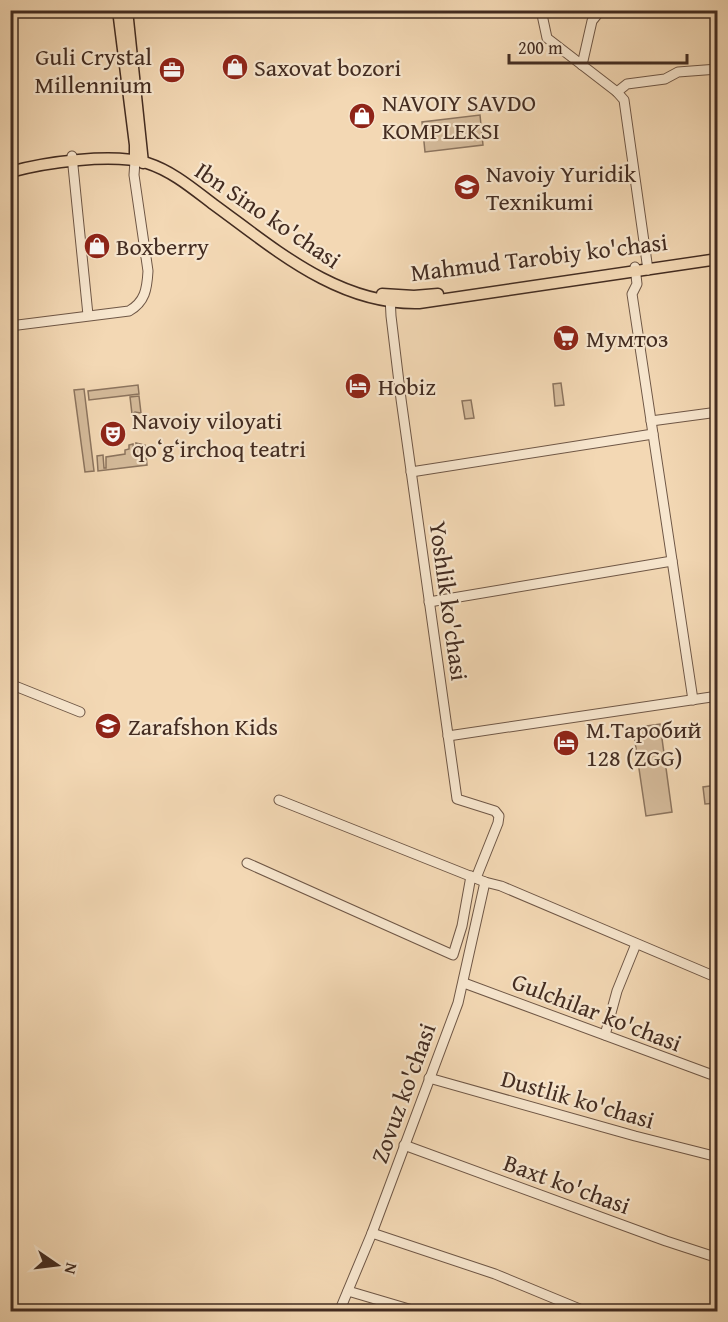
<svg xmlns="http://www.w3.org/2000/svg" width="728" height="1322" font-family="'Gentium Book Plus',serif">
	<style>
		.green { fill: #d5bb9b; stroke: #8c745e; stroke-width: 1.5 }
		.lines { fill: none; stroke-linecap: round; stroke-linejoin: round }
		.minor-casing { stroke: #6f5746; stroke-width: 11 }
		.major-casing { stroke: #432c21; stroke-width: 13 }
		.minor { stroke: #f7e6ce; stroke-width: 9 }
		.major { stroke: #f3d8b4; stroke-width: 10 }
		.labels { text-anchor: middle; dominant-baseline: central; stroke-width: 4.5; stroke-linejoin: round; paint-order: stroke }
		.poi-label { font-size: 24px; fill: #432c21; stroke: #f7e6ce; text-anchor: start }
		.street-label { font-size: 24px; fill: #432c21; stroke: #f7e6ce }
	</style>
	<rect width="100%" height="100%" fill="#f3d8b4"/>
	<filter id="stains"><feTurbulence type="fractalNoise" baseFrequency=".00333" numOctaves="4"/><feColorMatrix values="0 0 0 0 .2 0 0 0 0 .09 0 0 0 0 .02 0 0 0 .5 -.17"/></filter>
	<radialGradient id="worn" r=".72"><stop offset=".6" stop-color="#630" stop-opacity="0"/><stop offset="1" stop-color="#630" stop-opacity=".3"/></radialGradient>
	<g class="green">
		<path d="M480,115L483,145L425,152L422,122Z"/>
		<path d="M561,383L564,405L555,406L553,384Z"/>
		<path d="M138,385L139,394L89,400L88,391Z"/>
		<path d="M84,389L94,471L85,472L74,390Z"/>
		<path d="M139,396L141,413L135,412L132,414L130,397Z"/>
		<path d="M471,400L474,418L465,419L462,401Z"/>
		<path d="M136,443L145,445L147,465L98,471L97,456L103,455L104,468H106V457L125,454V450L129,449V445L133,444L134,452H136Z"/>
		<path d="M660,724L672,812L646,816L633,728Z"/>
		<path d="M717,785V803L705,804L703,787Z"/>
	</g>
	<g class="lines">
		<defs>
			<g id="minor">
				<path d="M541,10L547,38L617,92L624,100L648,270"/>
				<path d="M582,65L592,21L600,11L609,10"/>
				<path d="M617,92L627,84L665,79L678,72L718,69"/>
				<path d="M72,156L88,315"/>
				<path d="M635,267L637,284L632,294L693,700"/>
				<path d="M390,296L391,316L401,399L457,799L495,811L499,816L498,823L476,878"/>
				<path d="M10,326L129,311C145,302 147,289 148,271L134,175L135,161"/>
				<path d="M651,421L718,412"/>
				<path d="M411,472L653,434"/>
				<path d="M429,602L672,561"/>
				<path d="M10,684L80,712"/>
				<path d="M448,736L718,696"/>
				<path d="M279,800L485,882L501,886L718,978"/>
				<path d="M247,863L453,955L462,926L471,876"/>
				<path d="M464,983L718,1077"/>
				<path d="M605,1035L617,991L636,944"/>
				<path d="M429,1078L635,1136L718,1157"/>
				<path d="M404,1145L666,1241L718,1258"/>
				<path d="M372,1233L495,1274L587,1312"/>
				<path d="M348,1291L419,1312"/>
				<path d="M339,1312L372,1233L458,1003L485,882"/>
			</g>
			<g id="major">
				<path d="M118,10L135,145V161"/>
				<path d="M127,10L143,163"/>
				<path d="M10,172C46,162 112,153 147,163C172,171 192,188 213,204C275,249 338,305 419,303L718,259"/>
				<path d="M382,294L414,296L438,294"/>
			</g>
		</defs>
		<use href="#minor" class="minor-casing"/>
		<use href="#major" class="major-casing"/>
		<use href="#minor" class="minor"/>
		<use href="#major" class="major"/>
	</g>
	<defs>
		<symbol id="shop-disc" viewBox="-11 -11 22 22"><circle r="9.5" fill="#8f2418" stroke="#f7e6ce"/><path d="M-5-2.5h2.3a2.7 3.5 0 0 1 5.4 0H5L5.5 6h-11ZM-1.5-2.5h3a1.5 2.3 0 0 0-3 0Z" fill="#fff"/></symbol>
		<symbol id="office-disc" viewBox="-11 -11 22 22"><circle r="9.5" fill="#8f2418" stroke="#f7e6ce"/><path d="M-6-3h4V-5.5h4V-3h4V5H-6ZM-1-4.5V-3h2v-1.5ZM-6 0V1H6V0Z" fill="#fff"/></symbol>
		<symbol id="university-disc" viewBox="-11 -11 22 22"><circle r="9.5" fill="#8f2418" stroke="#f7e6ce"/><path d="M0-5L7-2L0 1L-7-2ZM-4 1L0 2.5L4 1V4Q0 6-4 4Z" fill="#fff"/></symbol>
		<symbol id="supermarket-disc" viewBox="-11 -11 22 22"><circle r="9.5" fill="#8f2418" stroke="#f7e6ce"/><path d="M-6-5.5h2.5l.6 2H6L4.5 2H-2.5L-4.4-4H-6ZM-1.5 3.2a1.3 1.3 0 1 0 .1 0ZM3 3.2a1.3 1.3 0 1 0 .1 0Z" fill="#fff"/></symbol>
		<symbol id="hotel-disc" viewBox="-11 -11 22 22"><circle r="9.5" fill="#8f2418" stroke="#f7e6ce"/><path d="M-6-4.5h1.5V1H6V5H4.5V3h-9V5H-6ZM-4 0a1.8 1.8 0 1 1 3.6 0ZM.5 0V-2.5h3Q6-2.5 6 0Z" fill="#fff"/></symbol>
		<symbol id="theatre-disc" viewBox="-11 -11 22 22"><circle r="9.5" fill="#8f2418" stroke="#f7e6ce"/><path d="M-5-5.5Q0-4 5-5.5V0Q5 5 0 6Q-5 5-5 0ZM-3.3-2.5H-1v1.5H-3.3ZM1-2.5H3.3v1.5H1ZM-2.8 1Q0 5.5 2.8 1Z" fill="#fff"/></symbol>
		<symbol id="school-disc" viewBox="-11 -11 22 22"><circle r="9.5" fill="#8f2418" stroke="#f7e6ce"/><path d="M0-5L7-2L0 1L-7-2ZM-4 1L0 2.5L4 1V4Q0 6-4 4Z" fill="#fff"/></symbol>
	</defs>
	<g fill-rule="evenodd">
		<use href="#shop-disc" x="220" y="52" width="30" height="30"/>
		<use href="#office-disc" x="157" y="55" width="30" height="30"/>
		<use href="#shop-disc" x="347" y="101" width="30" height="30"/>
		<use href="#university-disc" x="452" y="172" width="30" height="30"/>
		<use href="#shop-disc" x="82" y="231" width="30" height="30"/>
		<use href="#supermarket-disc" x="551" y="323" width="30" height="30"/>
		<use href="#hotel-disc" x="343" y="371" width="30" height="30"/>
		<use href="#theatre-disc" x="98" y="419" width="30" height="30"/>
		<use href="#school-disc" x="93" y="711" width="30" height="30"/>
		<use href="#hotel-disc" x="551" y="728" width="30" height="30"/>
	</g>
	<g class="labels">
		<g class="poi-label">
			<text x="152" y="56" text-anchor="end">Guli Crystal<tspan x="152" dy="28">Millennium</tspan></text>
			<text x="254" y="67">Saxovat bozori</text>
			<text x="382" y="102">NAVOIY SAVDO<tspan x="382" dy="28">KOMPLEKSI</tspan></text>
			<text x="486" y="173">Navoiy Yuridik<tspan x="486" dy="28">Texnikumi</tspan></text>
			<text x="116" y="246">Boxberry</text>
			<text x="586" y="338">Мумтоз</text>
			<text x="378" y="386">Hobiz</text>
			<text x="132" y="420">Navoiy viloyati<tspan x="132" dy="28">qoʻgʻirchoq teatri</tspan></text>
			<text x="128" y="726">Zarafshon Kids</text>
			<text x="586" y="729">М.Таробий<tspan x="586" dy="28">128 (ZGG)</tspan></text>
		</g>
		<g class="street-label">
			<text transform="translate(268 215) rotate(34)">Ibn Sino ko'chasi</text>
			<text transform="translate(539 257) rotate(-7)">Mahmud Tarobiy ko'chasi</text>
			<text transform="translate(449 601) rotate(82)">Yoshlik ko'chasi</text>
			<text transform="translate(597 1012) rotate(21)">Gulchilar ko'chasi</text>
			<text transform="translate(403 1093) rotate(-70)">Zovuz ko'chasi</text>
			<text transform="translate(578 1099) rotate(16)">Dustlik ko'chasi</text>
			<text transform="translate(567 1184) rotate(20)">Baxt ko'chasi</text>
		</g>
	</g>
	<rect width="728" height="1322" fill="none" stroke="#f3d8b4" stroke-width="36"/>
	<rect x="12" y="12" width="704" height="1298" fill="none" stroke="#432c21" stroke-width="3"/>
	<rect x="18" y="18" width="692" height="1286" fill="none" stroke="#432c21" stroke-width="1.5"/>
	<g transform="translate(57 1265) rotate(104)" stroke="#f7e6ce" stroke-width="4.5" paint-order="stroke">
	<path d="M0-4.5L10 22L0 15L-10 22Z" fill="#432c21"/>
	<text y="-9" font-size="16" font-weight="bold" text-anchor="middle" fill="#432c21">N</text>
	</g>
	<path d="M509 54v9h178v-9" fill="none" stroke="#432c21" stroke-width="3"/>
	<text x="518" y="54" font-size="18" fill="#432c21" stroke="#f7e6ce" stroke-width="4.5" paint-order="stroke">200 m</text>
	<rect width="100%" height="100%" filter="url(#stains)"/>
	<rect width="100%" height="100%" fill="url(#worn)"/>
</svg>
